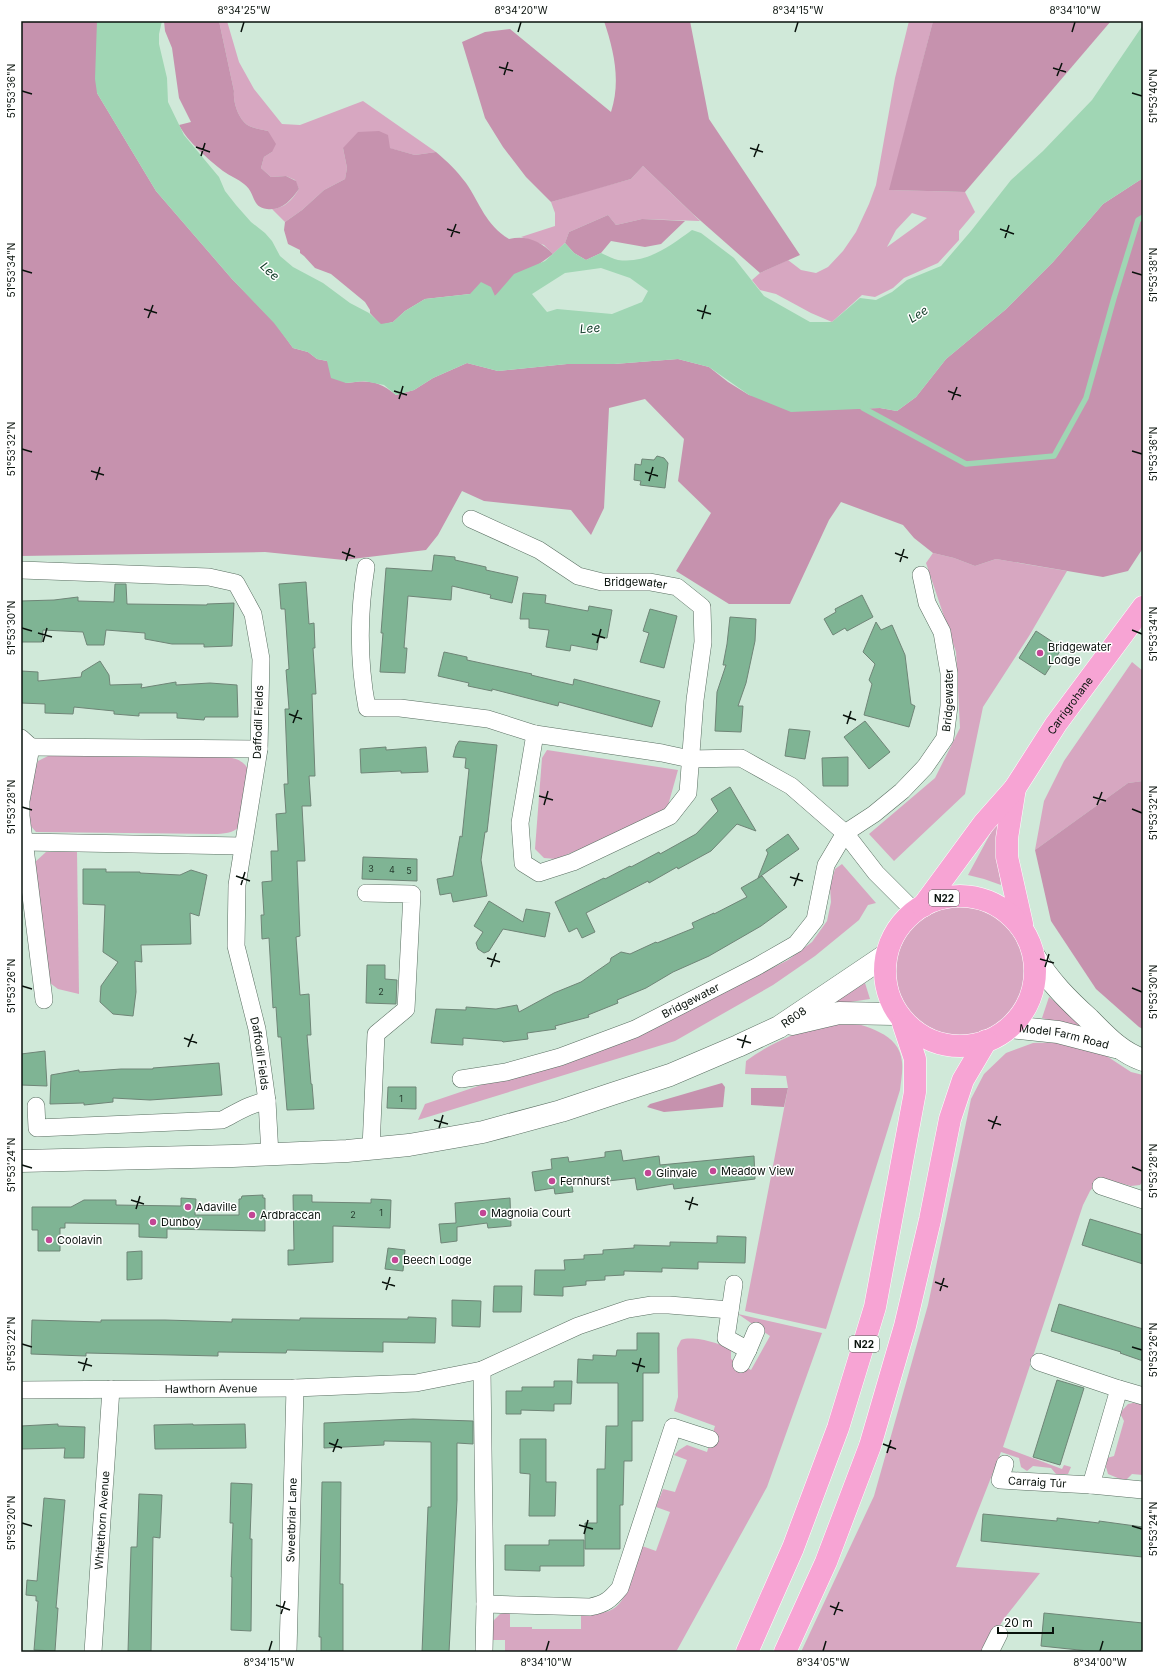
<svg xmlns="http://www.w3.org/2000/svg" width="1164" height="1673" font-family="Inter,sans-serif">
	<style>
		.green { fill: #d7a7c1; fill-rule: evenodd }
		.forest { fill: #c692ae }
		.water { fill: #a0d6b4; fill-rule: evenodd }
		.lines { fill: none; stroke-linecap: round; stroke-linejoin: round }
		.stream { stroke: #a0d6b4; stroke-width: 5.5 }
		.building { fill: #7fb494; stroke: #6f8577 }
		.minor-casing { stroke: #596e61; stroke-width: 18 }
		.secondary-casing { stroke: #596e61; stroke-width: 23 }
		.trunk-casing { stroke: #fff; stroke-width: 23 }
		.minor { stroke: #fff; stroke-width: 17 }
		.secondary { stroke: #fff; stroke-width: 22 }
		.trunk { stroke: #f7a4d4; stroke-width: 22 }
		.ticks { fill: none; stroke: #09120c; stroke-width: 1.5 }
		.poi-dot { fill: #c34695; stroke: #fff; stroke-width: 1.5 }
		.labels { text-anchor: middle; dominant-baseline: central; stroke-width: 3; stroke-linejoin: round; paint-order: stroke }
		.number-label { font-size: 9px; fill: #263a2e }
		.shield { fill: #fff; stroke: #535955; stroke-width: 1 }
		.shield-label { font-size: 10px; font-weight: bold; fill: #09120c }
		.street-label { font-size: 11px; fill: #09120c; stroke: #fff }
		.poi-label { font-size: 11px; fill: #09120c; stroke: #fff; text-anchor: start }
		.water-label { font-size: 12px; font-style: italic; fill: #093520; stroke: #fff }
		.neatline { fill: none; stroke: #09120c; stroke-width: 1.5 }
		.ticks-label { font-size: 10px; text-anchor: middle; fill: #09120c }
	</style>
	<rect width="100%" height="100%" fill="#d0e9d9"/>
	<g class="green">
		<path d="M219,21H227L239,62L254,89L282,124L300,125L363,101L436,152L415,155L389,148H343L347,168L345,179L324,190L302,210L285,222L272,209C285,208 292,200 299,189L295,180L286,176L271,177L261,168L264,157L272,152L268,131C260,129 249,128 244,122C237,114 233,101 234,91Z"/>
		<path d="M909,21H933L890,190L965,192L975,212L959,231V240L938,263L904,278L893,288L875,297L862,295L832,322L811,313L776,294L760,290L752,280L760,273L788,260L801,270L816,273L828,267L843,251L856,232L869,204L876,185L895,78ZM912,213L927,218L887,247L896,230Z"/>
		<path d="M643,166L700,221L642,219L616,225L608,215L569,232L565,243L553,254L544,245L521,237L555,226V213L551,202L587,191L631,179Z"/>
		<path d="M933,553L954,558L975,566L996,559L1067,571L1029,636L983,707L965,794L894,861L869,834L935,778L960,728L956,652L926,563Z"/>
		<path d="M1132,662L1143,671V781L1128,783L1035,850L1044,801L1064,761Z"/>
		<path d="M547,750L678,770L667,809L605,839L556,859L544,858L535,849L542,758Z"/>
		<path d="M48,756L228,757C238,759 243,761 249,770L241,824C235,833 228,833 217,834L36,832C33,829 30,825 29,821C24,807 33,775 38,761Z"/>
		<path d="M1001,814L997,857L1001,885L984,879L968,875Z"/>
		<path d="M77,851L79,994L58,989L46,980L34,863L46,852Z"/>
		<path d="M842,864L876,903L868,905L859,920L815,956L773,985L675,1041L418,1120L425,1104L496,1080L695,1007L788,960L812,942L827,921L831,902L830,887L835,869Z"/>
		<circle cx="960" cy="971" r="64"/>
		<path d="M865,983L870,999L830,1005Z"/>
		<path d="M1049,997L1096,1035L1042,1018Z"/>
		<path d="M843,1020C865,1026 900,1033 902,1062C903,1071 901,1081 900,1090L826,1329L745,1311L788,1088L786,1076L745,1074L746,1061C776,1039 807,1028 843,1020Z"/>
		<path d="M1068,1042L1102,1053L1131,1072L1143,1075V1181L1140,1185L1131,1186L1101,1178L1090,1191L1083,1205L1003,1447L1062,1469L1064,1465L1071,1467L1068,1474H1056L1051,1468L1033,1466L1027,1471L1021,1467L1019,1458L1001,1452L956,1567L1040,1573L1003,1620L985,1652H801L874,1496L928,1305L971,1099L984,1074L1006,1053L1033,1043Z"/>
		<path d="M738,1314L822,1333L767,1487L676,1652H505V1640H491L493,1621L500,1614L510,1612V1627H532V1629H581V1614C591,1614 600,1614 609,1611C629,1604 636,1564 642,1546L656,1551L670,1512L656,1507L663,1489L675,1492L687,1460L674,1455L679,1450L687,1445L707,1452L715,1426L674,1411L678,1397L677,1348L681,1340C692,1335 721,1343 731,1350V1359L751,1370L770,1336Z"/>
		<path d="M1133,1403L1143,1404V1475L1132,1474L1125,1481L1108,1474L1106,1467L1107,1458L1114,1456L1124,1421L1120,1413L1128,1404Z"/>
	</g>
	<g class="forest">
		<path d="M21,21H97V93L156,191L232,279L275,323L293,348L308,352L317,359L327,361L346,383C368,380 378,380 396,395L414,390L433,378L467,363L498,371L567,364H614L678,359L709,367L728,382L749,395L843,409L880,408L897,411L916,397L946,359L1005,310L1053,262L1103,204L1143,178V548L1128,571L1103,577L996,559L975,566L954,558L933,553L914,538L903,525L841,502L829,520L790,604H729L676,571L711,513L678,481L684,439L645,399L609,408L604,508L591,535L571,510L484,501L462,491L438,535L426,550L344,560L265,552L21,556Z"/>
		<path d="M164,21H219L234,91C233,101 237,114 244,122C249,128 260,129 268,131L276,144L272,152L264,157L261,168L271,177L286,176L296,181L299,189C291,200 282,211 267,209C251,207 256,193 244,184C238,179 230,176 223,171C209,160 187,141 179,125L191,122L179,98L172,48L165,31Z"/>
		<path d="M604,21H690L709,119L800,255L760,273L693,214L643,166L631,179L551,202L526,177L503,147L485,118L462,42L485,32L510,29L611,112C621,81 614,51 604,21Z"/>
		<path d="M933,21H1111L965,192L889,190Z"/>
		<path d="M379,131L388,135L390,148L415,155L436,152C448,162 457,171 466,183C481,205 485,224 509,239C527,235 540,241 553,254L495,296L470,294L425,299L405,311L393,322L381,325L370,313V310L365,302L331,274L315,268L304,256L300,253V250L288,244L284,230L285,222L302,210L324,190L345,179L347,168L343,148L358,132Z"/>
		<path d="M608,215L616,225L642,219L685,221L661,244L645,247L611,241L601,253L586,260L574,253L565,243L569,232Z"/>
		<path d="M1143,781V1029L1139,1027L1096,989L1051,921L1035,850L1128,783Z"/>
		<path d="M722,1083L725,1087L723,1107L664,1112L647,1107L650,1104Z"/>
		<path d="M751,1088H788L784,1107L751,1105Z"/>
	</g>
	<path class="water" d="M97,21H162L159,34V44L167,78L168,102L184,135L219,177L225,191L236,205L251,222L265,233L272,241L280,256L293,267L323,283L350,303L369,313L381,324L393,322L405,311L425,299L470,294L481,282L491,287L495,296L514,274L545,261L565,243L574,253L586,260L601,253C606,255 613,259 618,260C647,264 670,246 692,230L701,233L734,258L764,296L810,322H832L860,298L876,300L892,292L907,280L941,266L971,231L1011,180L1043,151L1092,100L1143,25V178L1103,204L1053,262L1005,310L946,359L916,397L897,411L880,408L791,412L749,395L709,367L678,359L614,364H567L498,371L467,363L433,378L414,390L396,395L384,385L364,381L346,383L331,378L327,361L317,359L308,352L293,348L274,323L232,279L156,191L97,93L95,79ZM601,268L630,278L648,291L642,302L612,314L557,309L547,312L532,294L565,273Z"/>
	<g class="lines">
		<path class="stream" d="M863,408L966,464L1054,456L1086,398L1114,298L1138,220L1143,217"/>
	</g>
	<g class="building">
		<path d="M657,456L664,458L668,463L665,488L640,485L641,481L634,480L635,464L641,465L642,459L654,460Z"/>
		<path d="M434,555L455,557V560L486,567V570L518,577L512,603L490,598L491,595L452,586L451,600L408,596L404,648H407L405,673L380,672L383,633H381L386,568L432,571Z"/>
		<path d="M306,582L309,624L314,623L315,648H313L316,694H312L315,776H309L311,806H302L305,861H297L300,936L296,937L300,995L309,994L311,1035H307L311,1084H312L314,1109L287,1110L281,1037H278L276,1007L273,1008L269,938L262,939L261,915H264L262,882L272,881L271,851H278L276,814L286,813L284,784H288L285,709H289L286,670L289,669L285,609H281L279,584Z"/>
		<path d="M115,584H126L127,604L207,605V604L234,603L232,646L204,647V644H172L145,639V633L106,630L104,645H87L83,632L43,630L42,642H21V601L54,600L78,597V601L114,602Z"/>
		<path d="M523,593L546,595L545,603L588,611L589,606L612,610L607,638L599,637L597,650L571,645L570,651L546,647L549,630L529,628V619H520Z"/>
		<path d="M862,595L873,617L847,631L845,628L833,635L824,619L836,612L835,609Z"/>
		<path d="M650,609L677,616L664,668L640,662L649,633L643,631Z"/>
		<path d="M730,617L756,619L755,641L746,683L738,706H743L741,732L715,731L717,692L726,665H723L727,644Z"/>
		<path d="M876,622L881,630L892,625L905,655L911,704L915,706L909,727L864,715L872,684L869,680L875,664L863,652Z"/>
		<path d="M1036,631L1062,648L1045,675L1019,658Z"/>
		<path d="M444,652L467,657V660L532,674L531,675L573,685L574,679L660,701L652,727L559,702L558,706L492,689V691L468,686L469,683L438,676Z"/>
		<path d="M100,661L109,675L110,685L142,684L141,688L176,682V685L210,683L237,685L238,717H205L204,720L177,718V713H139V716L114,714V711L74,707L73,714L45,713V704L21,703V671L38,672V681L81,677L82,672Z"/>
		<path d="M865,721L890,752L869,769L844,737Z"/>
		<path d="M789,729L810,731L805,759L785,756Z"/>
		<path d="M459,741L497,745L487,832H485L481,860L487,896L453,902L451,893L440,895L437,879L453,876L460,836L462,837L469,769L465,768L466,758L453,757L456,746Z"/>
		<path d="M386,747V750L426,747L428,772L401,773V771L361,773L360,749Z"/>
		<path d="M848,757V786H823L822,758Z"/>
		<path d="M730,787L756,831L737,824L711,851L678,869L677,867L649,883L648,881L586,913L595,932L582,938L577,928L569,932L555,902L604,878L605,879L630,866L631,867L659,852L660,854L696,834L718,811L711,799Z"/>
		<path d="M788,834L799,849L758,878L768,853L766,850Z"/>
		<path d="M363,857L417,859V881L362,879Z"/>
		<path d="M83,869H106V872H140V873L180,875L191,870L207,875L199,916L190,913L191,944L141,945L142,962L135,961L136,992L133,1016L113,1014L100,1002L101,986L118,962L103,952L105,905L83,904Z"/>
		<path d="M762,876L787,907L761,926L709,956L673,972L646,988L617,1000L618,1003L588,1015L589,1017L555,1026L556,1029L527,1033L528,1039L503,1042L502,1041L463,1038V1045L431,1043L436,1009L466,1010V1007L496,1009L517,1005L519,1012L554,993L581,982L610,962L611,958L621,952L630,954L656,942L657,943L694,928L692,923L714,913V914L747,897L741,888Z"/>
		<path d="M489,901L523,922L526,909L550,913L545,937L503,929L489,951L484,953L478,949L476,943L483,932L474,926Z"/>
		<path d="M367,965H385V979L397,980L396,1004L366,1003Z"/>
		<path d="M45,1051L47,1086L21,1085V1054Z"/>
		<path d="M219,1063L222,1095L150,1100L113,1098V1102L84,1105V1103L50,1104L51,1075L79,1070V1072L121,1069H153V1068Z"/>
		<path d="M388,1087H416V1109L387,1108Z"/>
		<path d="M621,1150L623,1161L659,1156L660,1165L754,1156L755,1179L674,1189L673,1184L637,1190L635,1178L572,1185L573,1192L555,1194L554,1188L535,1191L532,1172L552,1169L551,1159L568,1157L569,1162L605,1157V1152Z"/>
		<path d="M263,1195V1198H265V1231L167,1229V1238L139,1237V1224L65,1223V1228H60V1251H38V1230H32V1207H71L84,1200H116V1205L181,1206V1198L196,1199L195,1215H239V1199H241L242,1196Z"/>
		<path d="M293,1195H312V1202L371,1203V1199L391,1200L390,1228L333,1226V1262L288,1265V1250H294Z"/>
		<path d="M510,1198L511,1226L488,1228L487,1223L457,1227V1241L441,1243L439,1224L456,1223L455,1203Z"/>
		<path d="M1090,1219L1143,1235V1264L1082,1245Z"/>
		<path d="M717,1236L746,1237L745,1263L698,1262V1269L662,1268V1272L624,1271V1275L605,1276V1280L586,1281V1285L563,1287V1296L534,1295L535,1270H565L564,1260L584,1259V1255L603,1254V1250L634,1248V1245L670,1246V1242L717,1243Z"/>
		<path d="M388,1248L405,1250L403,1271L385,1269Z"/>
		<path d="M142,1251V1279L127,1280V1252Z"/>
		<path d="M494,1286H522L521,1312H493Z"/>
		<path d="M452,1300L481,1301L480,1327L452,1326Z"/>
		<path d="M1059,1304L1143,1329V1361L1120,1353L1121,1352L1051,1331Z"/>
		<path d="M408,1317L436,1318L435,1343L383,1342V1352L287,1350L286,1353L218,1352V1356L86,1353V1356L31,1354L32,1320L101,1322V1320H165L232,1322V1319L300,1320V1318L408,1319Z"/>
		<path d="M637,1333H659V1373H643V1421H632V1461H624L623,1505H620V1549H585V1523H597V1469H605L606,1426H618V1383H577L578,1359L593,1360V1355L616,1356L617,1350H637Z"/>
		<path d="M1057,1380L1084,1388L1060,1465L1033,1457Z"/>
		<path d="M554,1381H572L571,1404H554V1411L521,1410V1414H506V1391H522V1387H554Z"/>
		<path d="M413,1419L473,1421V1444L457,1443V1500L449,1652H422L428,1507H431V1442L384,1441V1445L324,1448V1423Z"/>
		<path d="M58,1424V1426L85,1427L84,1458H64L65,1448L21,1449V1426Z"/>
		<path d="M193,1424V1425L245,1424L246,1448L155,1449L154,1425Z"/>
		<path d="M520,1439H546V1482H556L555,1516H529L530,1474L520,1473Z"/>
		<path d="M322,1482H341L340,1584H343V1652H321V1637H319Z"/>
		<path d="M231,1483L252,1484L250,1539H252L251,1631L231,1630L232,1577H231L233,1523H230Z"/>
		<path d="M139,1494L162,1495L160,1538L153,1537L151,1652H128L131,1547H137Z"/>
		<path d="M44,1498L65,1500L56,1608H58L55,1651L34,1650L38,1601H36V1596L26,1595L27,1580L37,1581Z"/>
		<path d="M983,1514L1057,1521V1518L1099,1523V1521L1143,1527V1557L981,1541Z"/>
		<path d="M549,1540H584V1566H540V1571L505,1570V1545H549Z"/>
		<path d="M1044,1613L1143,1623V1652H1098L1041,1646Z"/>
	</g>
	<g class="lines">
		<defs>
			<g id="minor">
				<path id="s1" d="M471,519L539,550L578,576L602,582H650L677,587L702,607L703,642L695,700L688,793L670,816L573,862L539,873L523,863L520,823L535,734"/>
				<path d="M366,567C358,616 358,660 367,708H400L488,719L535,734L662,753L690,759L741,758L791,786L845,833L876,873L914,911"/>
				<path id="s2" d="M21,570L209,577L236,583L253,614L261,659L259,749L237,885L236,946L257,1029L267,1101L270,1155"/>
				<path d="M21,738L31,747L21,801V816L44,1000"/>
				<path d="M31,747L259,749"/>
				<path d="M24,842L242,846"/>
				<path d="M366,893L412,894L406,1009L376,1034L371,1148"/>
				<path id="s3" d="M461,1079L506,1072L560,1057L635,1029L756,967L796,944L815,920L826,865L845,833L874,814L902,791L925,767L945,738L949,706V673L942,632L927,603L921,575"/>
				<path d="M36,1106L37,1128L222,1120C236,1113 251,1103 267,1101"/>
				<path d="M1101,1186L1143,1200"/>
				<path d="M734,1284L726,1338L748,1350L756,1331"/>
				<path d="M1039,1362L1119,1389"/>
				<path d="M741,1364L748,1350"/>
				<path id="s4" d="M21,1390L295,1388L416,1383L482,1370"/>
				<path d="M1143,1396L1119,1389L1091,1485L1143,1490"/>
				<path id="s5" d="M1005,1464L1000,1480L1091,1485"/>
				<path d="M485,1604L590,1607C605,1604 610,1600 620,1588L673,1427L710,1439"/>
				<path id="s6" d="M93,1652L111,1389"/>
				<path id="s7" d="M288,1652L295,1388"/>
				<path d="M484,1652L485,1604L482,1370L578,1326L628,1309L652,1305H669L730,1310"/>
				<path d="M990,1652L999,1634"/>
			</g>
			<g id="secondary">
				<path d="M1034,956C1049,981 1068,1000 1089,1019C1106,1036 1120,1052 1143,1060"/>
				<path d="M792,1024L839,1013L894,1014"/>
				<path id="s8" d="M1010,1027L1058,1032L1116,1047"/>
				<path id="s9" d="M21,1161L233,1156L347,1151L409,1145L483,1132L561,1111L612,1094L670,1075L738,1046L779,1027L886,955"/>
			</g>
			<g id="trunk">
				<path d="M1015,788L1007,838V857L1022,924"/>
				<circle cx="960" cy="971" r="75"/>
				<path id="s10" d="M923,906L984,823L1015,788L1056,724L1143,607"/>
				<path d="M747,1652L793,1548L838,1428L875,1307L915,1092V1059L903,1023"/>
				<path d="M785,1652L826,1562L870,1446L905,1326L930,1220L950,1119L963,1080L986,1041"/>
			</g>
		</defs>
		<use href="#minor" class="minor-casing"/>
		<use href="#secondary" class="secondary-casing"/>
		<use href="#trunk" class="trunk-casing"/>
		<use href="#minor" class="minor"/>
		<use href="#secondary" class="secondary"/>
		<use href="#trunk" class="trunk"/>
	</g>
	<path class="ticks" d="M241,32L244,22M518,32L521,22M795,32L798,22M1072,32L1075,22M499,67L513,71M1053,68L1066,72M504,75L508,62M1057,76L1062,63M22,91L32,94M1132,93L1142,96M196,147L210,152M750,148L763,152M201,156L205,143M754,157L759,144M447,229L460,233M1000,229L1014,234M451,237L456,224M1005,238L1009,225M22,270L32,273M1132,272L1142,275M144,309L157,313M697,310L711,314M148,318L153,305M702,319L706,305M394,391L407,395M948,391L961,396M399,399L403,386M952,400L957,387M22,449L32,452M1132,451L1142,454M91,471L104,475M645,472L658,476M96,480L100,467M649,481L653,467M342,552L355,557M895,553L908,558M346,561L350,548M900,562L904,549M22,628L32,631M1132,630L1142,634M38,633L52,637M592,634L605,638M43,642L47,628M597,643L601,629M289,714L302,719M843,715L856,720M293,723L298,710M847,724L851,711M539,796L553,800M1093,797L1106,801M544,805L548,791M1097,805L1102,792M22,807L32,810M1132,809L1142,813M236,876L250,881M790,877L803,881M241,885L245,872M794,886L799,873M487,958L500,962M1040,959L1054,963M491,967L496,953M1045,967L1049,954M22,986L32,989M1132,988L1142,992M184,1038L197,1043M737,1039L751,1043M188,1047L193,1034M742,1048L746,1035M434,1120L448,1124M988,1120L1001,1125M439,1128L443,1115M992,1129L997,1116M22,1165L32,1168M1132,1167L1142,1171M131,1200L144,1204M685,1201L698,1205M136,1209L140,1196M689,1210L693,1197M382,1282L395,1286M935,1282L948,1287M386,1290L390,1277M940,1291L944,1278M22,1344L32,1347M1132,1347L1142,1350M78,1362L92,1366M632,1363L645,1367M83,1371L87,1358M637,1372L641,1358M329,1443L342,1448M883,1444L896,1449M333,1452L338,1439M887,1453L891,1440M22,1523L32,1526M579,1525L593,1529M1132,1526L1142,1529M584,1534L588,1520M276,1605L290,1610M830,1606L843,1611M281,1614L285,1601M834,1615L839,1602M269,1651L272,1641M546,1651L549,1641M823,1651L826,1641M1100,1651L1103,1641"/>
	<g class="poi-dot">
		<circle cx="1040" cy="653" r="4"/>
		<circle cx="713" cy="1171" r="4"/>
		<circle cx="648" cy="1173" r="4"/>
		<circle cx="552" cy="1181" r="4"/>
		<circle cx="188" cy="1207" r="4"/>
		<circle cx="483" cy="1213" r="4"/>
		<circle cx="252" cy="1215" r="4"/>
		<circle cx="153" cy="1222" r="4"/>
		<circle cx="49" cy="1240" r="4"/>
		<circle cx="395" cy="1260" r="4"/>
	</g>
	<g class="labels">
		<g class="number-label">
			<text x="371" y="868">3</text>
			<text x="392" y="869">4</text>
			<text x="409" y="870">5</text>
			<text x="381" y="991">2</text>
			<text x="401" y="1098">1</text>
			<text x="381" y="1212">1</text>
			<text x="353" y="1214">2</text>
		</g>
		<g class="shield">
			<rect x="929" y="890" width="30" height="16" rx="3"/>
			<rect x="849" y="1336" width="30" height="16" rx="3"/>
		</g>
		<g class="shield-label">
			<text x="944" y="898">N22</text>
			<text x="864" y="1344">N22</text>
		</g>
		<g class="street-label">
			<text stroke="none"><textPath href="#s1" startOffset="180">Bridgewater</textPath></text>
			<text stroke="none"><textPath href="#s3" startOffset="665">Bridgewater</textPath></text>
			<text stroke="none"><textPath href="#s10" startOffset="249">Carrigrohane</textPath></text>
			<text transform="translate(258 722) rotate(-88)">Daffodil Fields</text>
			<text stroke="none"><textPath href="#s3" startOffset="244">Bridgewater</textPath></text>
			<text stroke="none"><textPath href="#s9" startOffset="796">R608</textPath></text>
			<text stroke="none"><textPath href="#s8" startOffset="55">Model Farm Road</textPath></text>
			<text stroke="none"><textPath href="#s2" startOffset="696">Daffodil Fields</textPath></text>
			<text stroke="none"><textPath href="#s4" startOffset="190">Hawthorn Avenue</textPath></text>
			<text stroke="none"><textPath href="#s5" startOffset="54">Carraig Túr</textPath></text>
			<text stroke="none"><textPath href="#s7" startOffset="132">Sweetbriar Lane</textPath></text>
			<text stroke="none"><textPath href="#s6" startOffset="132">Whitethorn Avenue</textPath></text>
		</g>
		<g class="poi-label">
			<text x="1048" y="647">Bridgewater<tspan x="1048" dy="13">Lodge</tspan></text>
			<text x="721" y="1171">Meadow View</text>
			<text x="656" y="1173">Glinvale</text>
			<text x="560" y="1181">Fernhurst</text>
			<text x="196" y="1207">Adaville</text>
			<text x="491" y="1213">Magnolia Court</text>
			<text x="260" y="1215">Ardbraccan</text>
			<text x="161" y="1222">Dunboy</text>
			<text x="57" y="1240">Coolavin</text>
			<text x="403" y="1260">Beech Lodge</text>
		</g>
		<g class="water-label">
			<text transform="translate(270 271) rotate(43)">Lee</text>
			<text transform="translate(918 314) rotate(-32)">Lee</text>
			<text transform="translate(590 328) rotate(-4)">Lee</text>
		</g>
	</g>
	<rect width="1164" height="1673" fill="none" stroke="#ffffff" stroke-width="44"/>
	<path d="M998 1627v6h55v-6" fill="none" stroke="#09120c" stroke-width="2"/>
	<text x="1004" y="1627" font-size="12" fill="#09120c" stroke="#ffffff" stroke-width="3" paint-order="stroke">20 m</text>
	<rect x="22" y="22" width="1120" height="1629" class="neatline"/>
	<g class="ticks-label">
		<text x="244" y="14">8°34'25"W</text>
		<text x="521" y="14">8°34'20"W</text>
		<text x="798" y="14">8°34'15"W</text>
		<text x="1075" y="14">8°34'10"W</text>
		<text transform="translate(11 91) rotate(-90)" y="4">51°53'36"N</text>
		<text transform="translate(1153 96) rotate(-90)" y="4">51°53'40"N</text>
		<text transform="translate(11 270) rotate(-90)" y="4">51°53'34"N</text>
		<text transform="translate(1153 275) rotate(-90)" y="4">51°53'38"N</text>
		<text transform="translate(11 449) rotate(-90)" y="4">51°53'32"N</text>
		<text transform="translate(1153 454) rotate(-90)" y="4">51°53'36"N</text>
		<text transform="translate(11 628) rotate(-90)" y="4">51°53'30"N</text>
		<text transform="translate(1153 634) rotate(-90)" y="4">51°53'34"N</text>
		<text transform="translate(11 807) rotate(-90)" y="4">51°53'28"N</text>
		<text transform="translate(1153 813) rotate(-90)" y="4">51°53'32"N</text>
		<text transform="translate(11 986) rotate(-90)" y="4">51°53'26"N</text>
		<text transform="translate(1153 992) rotate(-90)" y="4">51°53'30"N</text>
		<text transform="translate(11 1165) rotate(-90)" y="4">51°53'24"N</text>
		<text transform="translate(1153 1171) rotate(-90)" y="4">51°53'28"N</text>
		<text transform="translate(11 1344) rotate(-90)" y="4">51°53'22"N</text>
		<text transform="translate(1153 1350) rotate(-90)" y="4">51°53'26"N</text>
		<text transform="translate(11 1523) rotate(-90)" y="4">51°53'20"N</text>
		<text transform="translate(1153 1529) rotate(-90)" y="4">51°53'24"N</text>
		<text x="269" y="1666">8°34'15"W</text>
		<text x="546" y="1666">8°34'10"W</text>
		<text x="823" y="1666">8°34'05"W</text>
		<text x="1100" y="1666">8°34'00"W</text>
	</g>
</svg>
